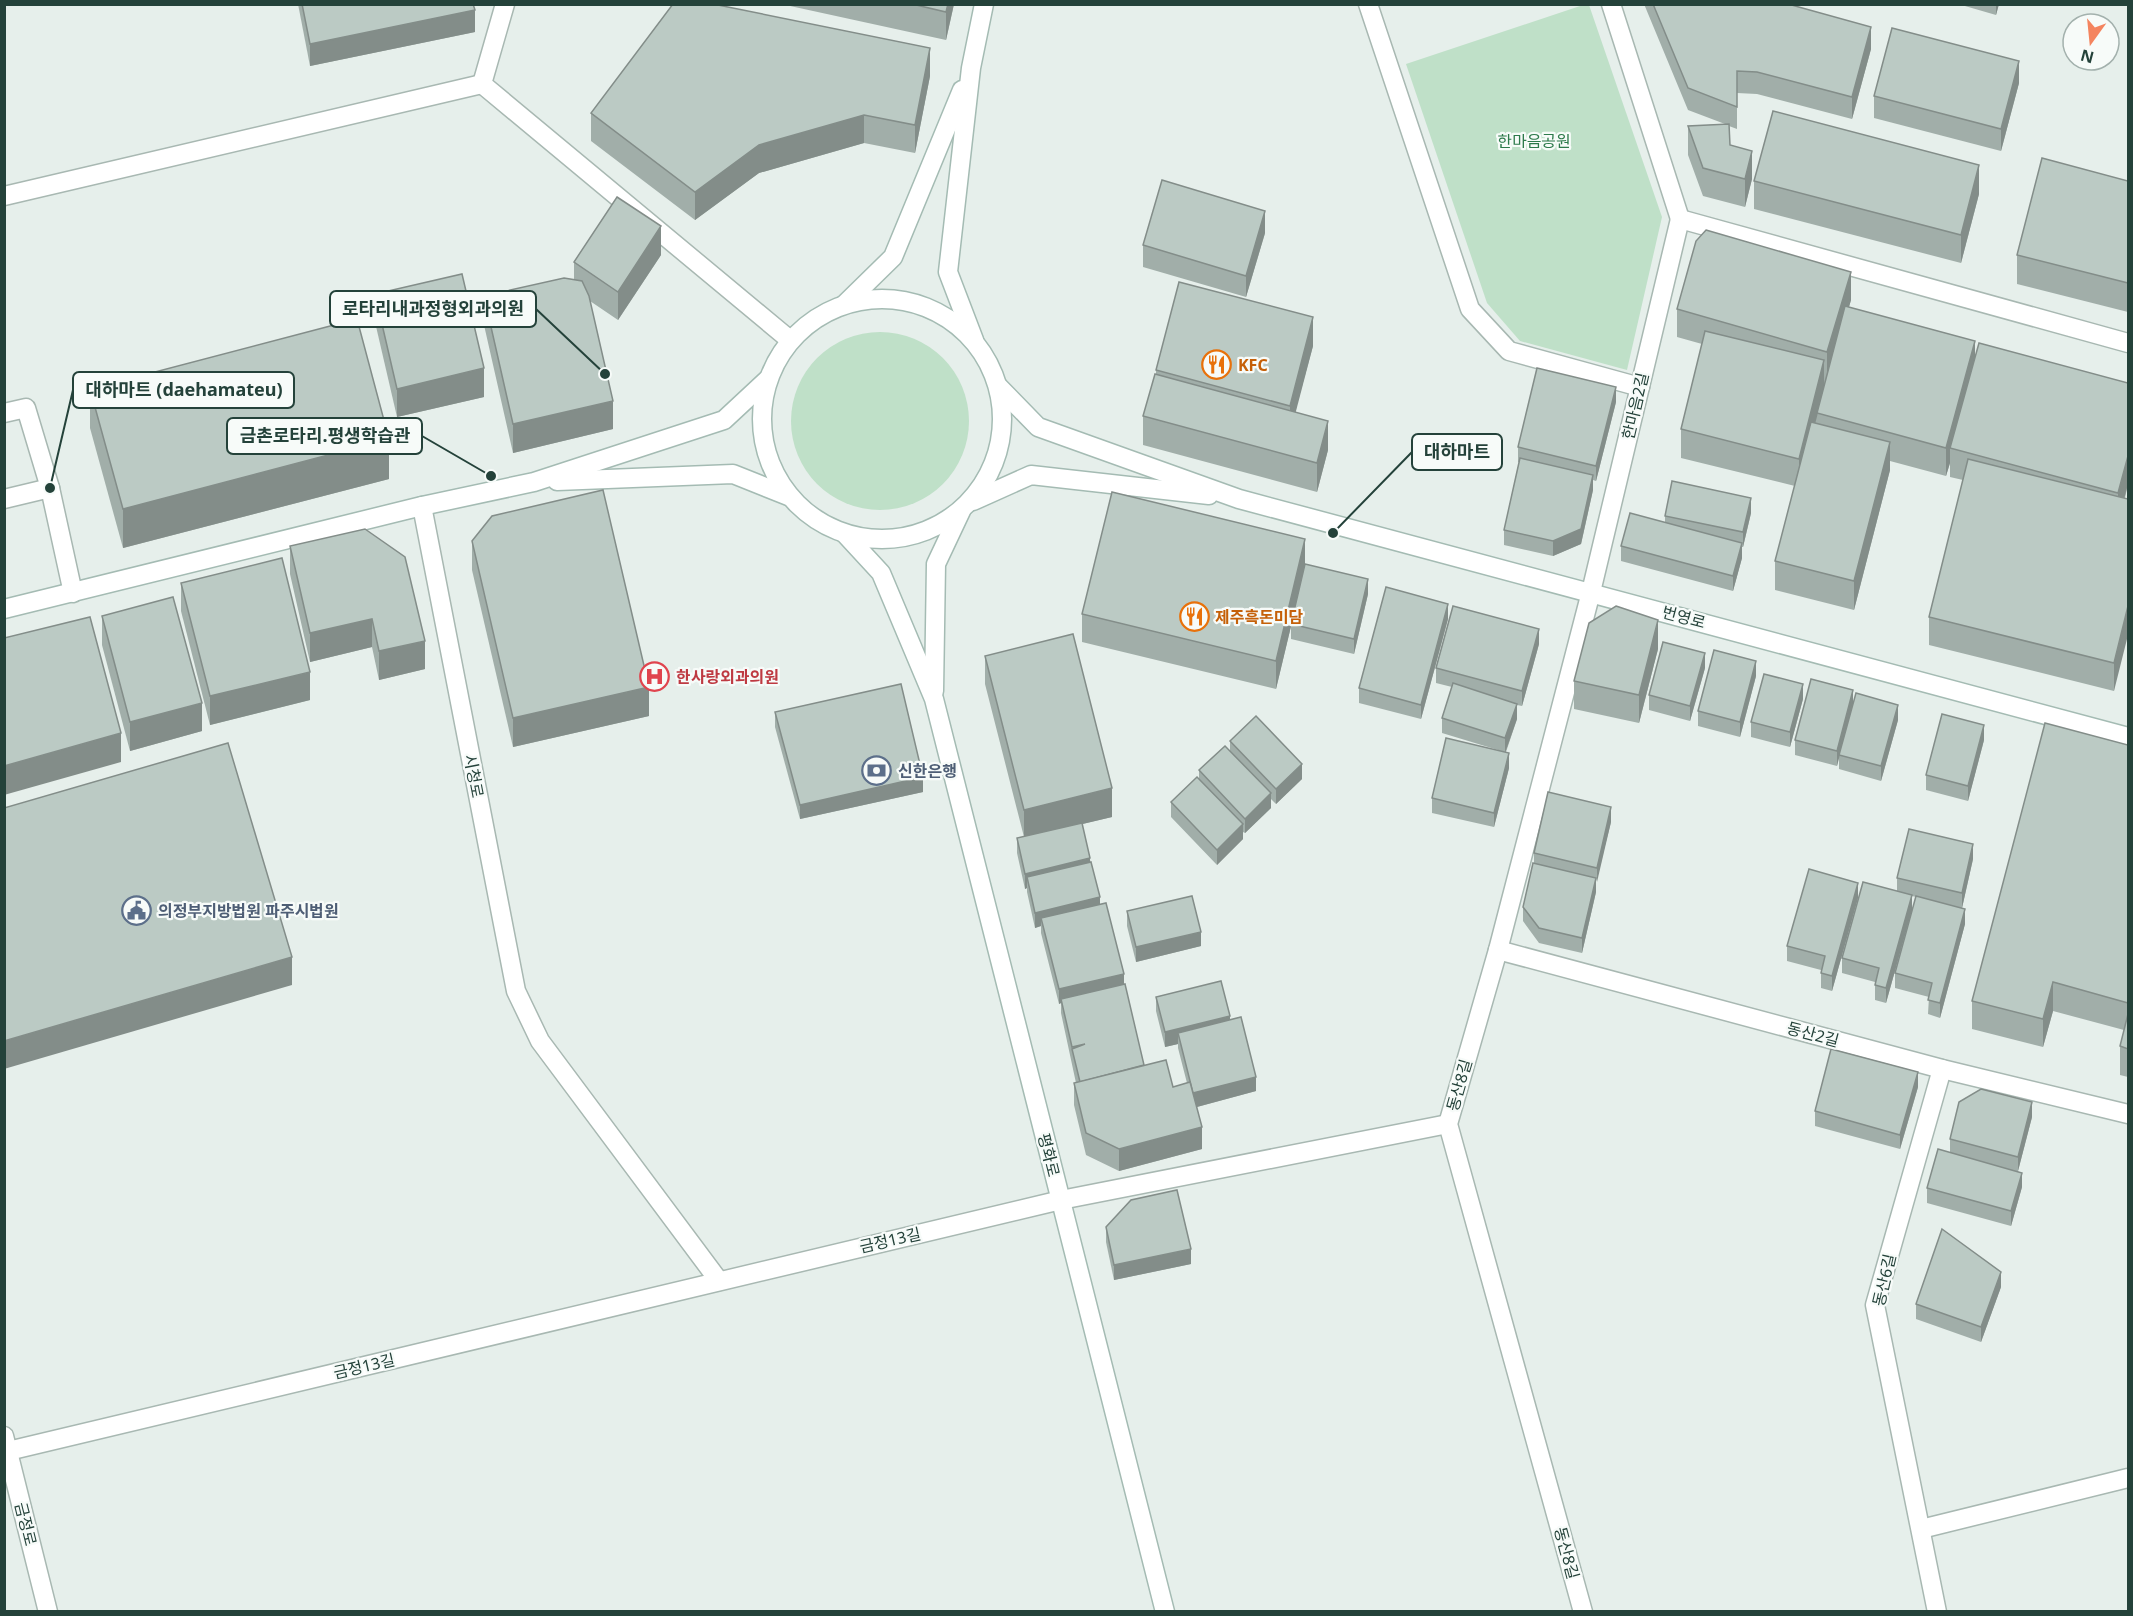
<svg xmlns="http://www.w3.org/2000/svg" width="2133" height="1616" font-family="'Noto Sans','Noto Sans KR',sans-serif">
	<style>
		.green { fill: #bfe0c8 }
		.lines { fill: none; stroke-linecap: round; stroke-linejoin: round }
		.lane-casing { stroke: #a8b8b2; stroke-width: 21 }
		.street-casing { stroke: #a8b8b2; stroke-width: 21 }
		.secondary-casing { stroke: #a4bbb3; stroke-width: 21 }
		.lane { stroke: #fff; stroke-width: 18 }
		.street { stroke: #fff; stroke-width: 18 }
		.secondary { stroke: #fff; stroke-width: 18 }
		.wall { fill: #a1aea9 }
		.shaded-wall { fill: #838d89 }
		.building { fill: #bbcac4; stroke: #838d89; stroke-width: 1.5 }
		.labels { text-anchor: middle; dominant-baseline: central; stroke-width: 4.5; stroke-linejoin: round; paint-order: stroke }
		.park-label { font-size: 16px; fill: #2d7a4b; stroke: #f7fbf9 }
		.food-label { font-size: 16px; font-weight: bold; fill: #c56008; stroke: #f7fbf9; text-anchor: start }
		.street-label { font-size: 16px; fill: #24423a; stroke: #f7fbf9 }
		.health-label { font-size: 16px; font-weight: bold; fill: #be3a42; stroke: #f7fbf9; text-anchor: start }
		.service-label { font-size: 16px; font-weight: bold; fill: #4e5e75; stroke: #f7fbf9; text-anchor: start }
		.leader { fill: none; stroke: #24423a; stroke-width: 2 }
		.callout-dot { fill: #24423a; stroke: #f7fbf9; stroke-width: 2 }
		.callout { fill: #f7fbf9; stroke: #24423a; stroke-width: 2 }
		.callout-label { font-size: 18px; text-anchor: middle; font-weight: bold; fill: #24423a }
	</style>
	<rect width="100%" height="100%" fill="#e6efeb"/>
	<g class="green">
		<path d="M1586,4L1589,5L1662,217L1627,370L1520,341L1487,303L1406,64Z"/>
		<circle cx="880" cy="421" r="89"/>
	</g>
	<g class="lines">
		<defs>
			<g id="lane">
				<path d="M4,413L26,408L50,488L73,593"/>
				<path d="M4,499L50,488"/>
			</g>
			<g id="street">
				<path d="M505,4L482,84L790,340"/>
				<path d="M1368,4L1470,309L1509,351L1640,387"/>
				<path d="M1611,4L1680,219"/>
				<path d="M4,196L482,84"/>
				<path d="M1680,219L2128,343"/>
				<path d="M422,506L516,991L540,1041L719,1281"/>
				<path d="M1498,950L1942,1069L2128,1114"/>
				<path d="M4,1436L48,1612"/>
				<path d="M4,1452L1061,1200L1448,1124"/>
				<path d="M1921,1529L2128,1478"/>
				<path d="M1583,1612L1448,1124L1498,950L1591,592L1680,219"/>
				<path d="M1937,1612L1875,1305L1942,1069"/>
			</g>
			<g id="secondary">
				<circle cx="882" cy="419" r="120"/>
				<path d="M845,304L893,257L962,90"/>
				<path d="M974,340L948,272L971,68L984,4"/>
				<path d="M998,386L1038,427L1239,499L2128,737"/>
				<path d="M557,481L733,474L788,496"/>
				<path d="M973,501L1031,475L1209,495"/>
				<path d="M845,534L881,573L934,699L1165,1612"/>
				<path d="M4,609L422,506L534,482L724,420L767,380"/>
				<path d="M934,691L936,564L961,511"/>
			</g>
		</defs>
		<use href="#lane" class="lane-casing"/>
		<use href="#street" class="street-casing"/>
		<use href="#secondary" class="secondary-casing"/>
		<use href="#lane" class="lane"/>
		<use href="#street" class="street"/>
		<use href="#secondary" class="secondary"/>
	</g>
	<g class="wall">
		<path d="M298,4H473L475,32L310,66Z"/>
		<path d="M781,4H954L946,40Z"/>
		<path d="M1644,4H1788L1871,49L1852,119L1757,94L1737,93V129L1729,126L1730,145L1752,179L1745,207L1703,196L1688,155V126L1725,124L1688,110Z"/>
		<path d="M1958,4H1999L1996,15Z"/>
		<path d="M930,76L915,153L864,143L759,173L695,220L591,141V113Z"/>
		<path d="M2019,83L2001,151L1874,118V96Z"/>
		<path d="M1754,181L1979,194L1961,263L1754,209Z"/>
		<path d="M2128,181V312L2017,284V255Z"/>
		<path d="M1265,233L1246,297L1143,267V245Z"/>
		<path d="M661,255L618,320L590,301L613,429L513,453L484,325V296L574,280V262Z"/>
		<path d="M375,294L484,397L397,417L375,322Z"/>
		<path d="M1851,300L1849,307L1975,357L2128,383V484L2125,498L2114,691L1929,645V617L1963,480L1950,477V463L1946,476L1890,461V470L1854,610L1775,590V561L1795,486L1681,458V429L1702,344L1677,337V309Z"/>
		<path d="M1313,346L1295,412L1328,450L1317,492L1143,445V416L1156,375V370Z"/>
		<path d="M90,389L389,479L123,548L90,428Z"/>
		<path d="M1616,402L1596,481L1593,480V490L1581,544L1553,556L1504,545V530L1519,462H1518V447Z"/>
		<path d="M1751,513L1743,547H1742V558L1733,591L1621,561V546L1665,522V516Z"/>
		<path d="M472,541L649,716L513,747L472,570Z"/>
		<path d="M290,546L425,669L379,680L372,647L310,662L290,574Z"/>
		<path d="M1305,564L1368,594L1354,654L1291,639V626L1276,689L1082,642V614Z"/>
		<path d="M181,583L310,700L210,725L181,611Z"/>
		<path d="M102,616L202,731L130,751L102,645Z"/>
		<path d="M1448,619L1421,719L1359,703V688Z"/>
		<path d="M1539,644L1522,706L1517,705V719L1506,752L1509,768L1494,827L1432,813V798L1498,750L1442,733V718L1452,687L1436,683V668Z"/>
		<path d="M1658,649L1639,723L1574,709V681Z"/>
		<path d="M985,656L1112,817L1082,824L1100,904L1124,984L1144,1065L1173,1087L1187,1083L1178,1048V1044L1165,1047L1156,1011V997L1230,1020L1256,1091L1197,1107L1202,1149L1119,1171L1086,1155L1074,1105V1083H1076L1061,1013V1003L1059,1004L1041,933V926L1035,928L1027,892V888L1025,889L1017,853V838L1024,837L985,684Z"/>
		<path d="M1705,668L1690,721L1649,710V695Z"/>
		<path d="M1756,676L1740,737L1698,726V711Z"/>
		<path d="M1803,699L1790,747L1751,737V722Z"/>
		<path d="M775,712L923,792L800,819L775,727Z"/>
		<path d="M1898,720L1881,781L1839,769V756L1837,766L1795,755V740Z"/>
		<path d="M1984,740L1968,801L1926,790V775Z"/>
		<path d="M1230,741L1302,779L1276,804L1271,799V808L1245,833L1243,832V839L1217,865L1171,817V802L1199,779V770L1230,751Z"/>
		<path d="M2128,745V1077L2120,1075V1046L2124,1030L2053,1011L2043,1047L1972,1029V1001Z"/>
		<path d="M1611,822L1596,882V892L1582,953L1539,943L1523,921V907L1534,863V853Z"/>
		<path d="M1973,859L1962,908L1965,924L1940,1018L1928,1014L1929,997L1895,988V973L1916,897L1912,896V910L1886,1003L1875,1000V982L1842,973V958L1897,891V878Z"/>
		<path d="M1858,898L1832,991L1821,988V970L1787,961V946Z"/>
		<path d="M1127,911L1201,946L1136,962L1127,926Z"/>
		<path d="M1918,1087L1900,1149L1815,1126V1111Z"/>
		<path d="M2032,1117L2018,1171L2022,1187L2011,1226L1927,1203V1188L1950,1152V1139Z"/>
		<path d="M1106,1227L1191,1264L1114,1280L1106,1242Z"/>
		<path d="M2001,1287L1981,1342L1916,1319V1304Z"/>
	</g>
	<g class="shaded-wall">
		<path d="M948,4H954L946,40V12Z"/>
		<path d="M1996,4H1999L1996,15Z"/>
		<path d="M475,10V32L310,66V44Z"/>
		<path d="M1871,27V49L1852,119V97Z"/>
		<path d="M930,48V76L915,153V125Z"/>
		<path d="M2019,61V83L2001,151V129Z"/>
		<path d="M864,115V143L759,173L695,220V192L759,145Z"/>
		<path d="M1752,151V179L1745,207V179Z"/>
		<path d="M1979,165V194L1961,263V235Z"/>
		<path d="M1265,211V233L1246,297V276Z"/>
		<path d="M661,226V255L618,320V292Z"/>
		<path d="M1851,272V300L1827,380V352Z"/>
		<path d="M1313,317V346L1290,434V406Z"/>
		<path d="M1975,341V369L1950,448V463L1946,476V448Z"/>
		<path d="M1824,360V389L1799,487V459Z"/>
		<path d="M484,368V397L397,417V389Z"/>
		<path d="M1616,387V402L1596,481V466Z"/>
		<path d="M613,401V429L513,453V424Z"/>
		<path d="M1328,421V450L1317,492V463Z"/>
		<path d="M389,439V479L123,548V509Z"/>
		<path d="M1890,442V470L1854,610V581Z"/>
		<path d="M2128,456V484L2118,522V493Z"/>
		<path d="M1593,475V490L1581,544L1553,556V541Z"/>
		<path d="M1751,498V513L1743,547V532Z"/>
		<path d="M1305,539V568L1276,689V661Z"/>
		<path d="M1742,543V558L1733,591V576Z"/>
		<path d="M1368,579V594L1354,654V639Z"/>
		<path d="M1448,604V619L1421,719V705Z"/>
		<path d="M2128,606V635L2114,691V663Z"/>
		<path d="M372,619V647L310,662V633Z"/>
		<path d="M1658,620V649L1639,723V695Z"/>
		<path d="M1539,629V644L1522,706V691Z"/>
		<path d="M425,641V669L379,680V651Z"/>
		<path d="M1705,653V668L1690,721V706Z"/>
		<path d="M1756,661V676L1740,737V722Z"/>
		<path d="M310,672V700L210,725V696Z"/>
		<path d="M1803,684V699L1790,747V732Z"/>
		<path d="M649,687V716L513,747V718Z"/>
		<path d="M1853,690V705L1837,766V751Z"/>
		<path d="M202,703V731L130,751V722Z"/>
		<path d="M1517,704V719L1505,753V738Z"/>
		<path d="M1898,705V720L1881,781V766Z"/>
		<path d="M1984,725V740L1968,801V786Z"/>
		<path d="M121,733V762L4,795V766Z"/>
		<path d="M1509,753V768L1494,827V813Z"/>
		<path d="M1302,764V779L1276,804V789Z"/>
		<path d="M923,777V792L800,819V805Z"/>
		<path d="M1112,788V817L1024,838V810Z"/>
		<path d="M1271,793V808L1245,833V819Z"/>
		<path d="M1611,807V822L1597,882V868Z"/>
		<path d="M1243,824V839L1217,865V850Z"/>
		<path d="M1973,844V859L1962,908V893Z"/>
		<path d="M1090,858V873L1027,877V888L1025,889V874Z"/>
		<path d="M1596,878V892L1582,953V938Z"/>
		<path d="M1858,883V898L1832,991V976Z"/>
		<path d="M1912,895V910L1886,1003V988Z"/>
		<path d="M1100,897V912L1041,918V926L1035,928V913Z"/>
		<path d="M1965,909V924L1940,1018V1003Z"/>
		<path d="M1201,932V946L1136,962V947Z"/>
		<path d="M292,957V985L4,1069V1041Z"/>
		<path d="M1124,974V988L1061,999V1003L1059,1004V989Z"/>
		<path d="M2053,982V1011L2043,1047V1019Z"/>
		<path d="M1230,1016V1031L1178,1033V1044L1165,1047V1032Z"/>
		<path d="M1918,1072V1087L1900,1149V1135Z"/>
		<path d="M1256,1077V1091L1193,1108V1093Z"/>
		<path d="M2032,1102V1117L2018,1171V1157Z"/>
		<path d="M1202,1127V1149L1119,1171V1149Z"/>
		<path d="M2022,1173V1187L2011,1226V1211Z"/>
		<path d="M1191,1249V1264L1114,1280V1265Z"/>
		<path d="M2001,1272V1287L1981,1342V1327Z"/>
	</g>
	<g class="building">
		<path d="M302,4H473L475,10L310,44Z"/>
		<path d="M673,4H713L930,48L915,125L864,115L759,145L695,192L591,113Z"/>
		<path d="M912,4H948L946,12Z"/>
		<path d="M1653,4H1788L1871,27L1852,97L1757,72L1737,71V107L1688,88Z"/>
		<path d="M1892,28L2019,61L2001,129L1874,96Z"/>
		<path d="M1773,111L1979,165L1961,235L1754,181Z"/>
		<path d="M1729,124L1730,145L1752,151L1745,179L1703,168L1688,126Z"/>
		<path d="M2042,158L2128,181V283L2017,255Z"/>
		<path d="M1162,180L1265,211L1246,276L1143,245Z"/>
		<path d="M617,197L661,226L618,292L574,262Z"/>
		<path d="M1706,230L1851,272L1827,352L1677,309L1696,241Z"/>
		<path d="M462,274L484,368L397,389L375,294Z"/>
		<path d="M564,278L582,281L589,296L613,401L513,424L484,296Z"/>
		<path d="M1179,282L1313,317L1290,406L1156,370Z"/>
		<path d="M1845,306L1975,341L1946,448L1817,413Z"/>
		<path d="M357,319L389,439L123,509L90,389Z"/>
		<path d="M1705,331L1824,360L1799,459L1681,429Z"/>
		<path d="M1979,343L2128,383V456L2118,493L1950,448Z"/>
		<path d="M1537,368L1616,387L1596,466L1518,447Z"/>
		<path d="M1155,374L1328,421L1317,463L1143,416Z"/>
		<path d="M1811,422L1890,442L1854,581L1775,561Z"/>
		<path d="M1520,458L1593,475L1581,529L1553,541L1504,530Z"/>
		<path d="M1968,459L2128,499V606L2114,663L1929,617Z"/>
		<path d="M1672,481L1751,498L1743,532L1665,516Z"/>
		<path d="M603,490L649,687L513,718L472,541L492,516Z"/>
		<path d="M1112,492L1305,539L1276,661L1082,614Z"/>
		<path d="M1630,513L1742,543L1733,576L1621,546Z"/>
		<path d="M365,529L405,557L425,641L379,651L372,619L310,633L290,546Z"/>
		<path d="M282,558L310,672L210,696L181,583Z"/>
		<path d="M1305,564L1368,579L1354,639L1291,624Z"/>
		<path d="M1386,587L1448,604L1421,705L1359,688Z"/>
		<path d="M173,597L202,703L130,722L102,616Z"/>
		<path d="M1453,606L1539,629L1522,691L1436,668Z"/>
		<path d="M1616,606L1658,620L1639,695L1574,681L1589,623Z"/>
		<path d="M90,617L121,733L4,766V638Z"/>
		<path d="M1073,634L1112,788L1024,810L985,656Z"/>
		<path d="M1663,642L1705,653L1690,706L1649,695Z"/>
		<path d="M1714,650L1756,661L1740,722L1698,711Z"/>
		<path d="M1764,674L1803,684L1790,732L1751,722Z"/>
		<path d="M1811,679L1853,690L1837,751L1795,740Z"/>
		<path d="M1453,683L1517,704L1505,738L1442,718Z"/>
		<path d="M901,684L923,777L800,805L775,712Z"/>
		<path d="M1856,693L1898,705L1881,766L1839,755Z"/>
		<path d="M1942,714L1984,725L1968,786L1926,775Z"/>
		<path d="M1256,716L1302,764L1276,789L1230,741Z"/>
		<path d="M2045,723L2128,745V1003L2053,982L2043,1019L1972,1001Z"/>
		<path d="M1446,738L1509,753L1494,813L1432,798Z"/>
		<path d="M228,743L292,957L4,1041V808Z"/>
		<path d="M1225,746L1271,793L1245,819L1199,770Z"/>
		<path d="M1197,777L1243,824L1217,850L1171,802Z"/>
		<path d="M1548,792L1611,807L1597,868L1534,853Z"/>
		<path d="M1082,823L1090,858L1025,874L1017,838Z"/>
		<path d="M1909,829L1973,844L1962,893L1897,878Z"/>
		<path d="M1091,862L1100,897L1035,913L1027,877Z"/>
		<path d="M1533,863L1596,878L1582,938L1539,928L1523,907Z"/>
		<path d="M1809,869L1858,883L1832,976L1821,973L1825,956L1787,946Z"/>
		<path d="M1863,882L1912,895L1886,988L1875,985L1879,968L1842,958Z"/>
		<path d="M1192,896L1201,932L1136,947L1127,911Z"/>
		<path d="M1916,896L1965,909L1940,1003L1928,1000L1932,983L1895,973Z"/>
		<path d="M1106,903L1124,974L1059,989L1041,918Z"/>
		<path d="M1221,981L1230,1016L1165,1032L1156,997Z"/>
		<path d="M1125,984L1144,1065L1080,1082L1072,1049L1085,1044L1072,1047L1061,999Z"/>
		<path d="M2128,1014V1049L2120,1046Z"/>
		<path d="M1241,1017L1256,1077L1193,1093L1178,1033Z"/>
		<path d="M1831,1049L1918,1072L1900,1135L1815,1111Z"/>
		<path d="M1166,1060L1173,1087L1190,1082L1202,1127L1119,1149L1086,1133L1074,1083Z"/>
		<path d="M1981,1089L2032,1102L2018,1157L1950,1139L1959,1102Z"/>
		<path d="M1938,1149L2022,1173L2011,1211L1927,1188Z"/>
		<path d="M1177,1190L1191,1249L1114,1265L1106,1227L1131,1200Z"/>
		<path d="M1942,1229L2001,1272L1981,1327L1916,1304Z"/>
	</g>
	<defs>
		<symbol id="restaurant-ring" viewBox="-11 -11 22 22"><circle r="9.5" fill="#f7fbf9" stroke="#e8710a" stroke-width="1.5"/><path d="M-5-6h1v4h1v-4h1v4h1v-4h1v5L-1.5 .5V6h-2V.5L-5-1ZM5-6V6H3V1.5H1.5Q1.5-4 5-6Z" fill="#e8710a"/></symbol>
		<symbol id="hospital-ring" viewBox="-11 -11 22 22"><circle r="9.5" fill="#f7fbf9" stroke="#e0444e" stroke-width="1.5"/><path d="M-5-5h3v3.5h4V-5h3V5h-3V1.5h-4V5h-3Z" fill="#e0444e"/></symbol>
		<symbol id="bank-ring" viewBox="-11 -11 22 22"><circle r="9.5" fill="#f7fbf9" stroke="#5c6f8a" stroke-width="1.5"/><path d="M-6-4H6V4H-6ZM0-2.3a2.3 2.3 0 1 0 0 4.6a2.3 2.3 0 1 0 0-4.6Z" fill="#5c6f8a"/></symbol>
		<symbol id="civic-ring" viewBox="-11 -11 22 22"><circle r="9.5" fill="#f7fbf9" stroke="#5c6f8a" stroke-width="1.5"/><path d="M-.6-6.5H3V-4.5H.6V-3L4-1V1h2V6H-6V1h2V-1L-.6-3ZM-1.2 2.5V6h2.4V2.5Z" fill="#5c6f8a"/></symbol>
	</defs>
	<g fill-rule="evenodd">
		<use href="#restaurant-ring" x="1200" y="348" width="33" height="33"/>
		<use href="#restaurant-ring" x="1178" y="600" width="33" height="33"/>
		<use href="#hospital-ring" x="638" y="660" width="33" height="33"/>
		<use href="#bank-ring" x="860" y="754" width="33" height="33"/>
		<use href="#civic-ring" x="120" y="894" width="33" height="33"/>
	</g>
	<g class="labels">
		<g class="park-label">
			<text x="1534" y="141">한마음공원</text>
		</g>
		<g class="food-label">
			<text x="1238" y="365">KFC</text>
			<text x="1215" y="617">제주흑돈미담</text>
		</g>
		<g class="street-label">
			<text transform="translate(1635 406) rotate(-77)">한마음2길</text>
			<text transform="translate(1684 617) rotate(15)">번영로</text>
			<text transform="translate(474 776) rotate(79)">시청로</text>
			<text transform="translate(1813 1034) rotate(15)">동산2길</text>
			<text transform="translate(1459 1085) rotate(-74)">동산8길</text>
			<text transform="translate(1049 1155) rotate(76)">평화로</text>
			<text transform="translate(890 1240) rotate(-13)">금정13길</text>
			<text transform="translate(1884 1280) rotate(-77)">동산6길</text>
			<text transform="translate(364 1366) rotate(-13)">금정13길</text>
			<text transform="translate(26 1524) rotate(76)">금정로</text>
			<text transform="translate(1567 1553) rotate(75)">동산8길</text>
		</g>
		<g class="health-label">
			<text x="676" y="677">한사랑외과의원</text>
		</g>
		<g class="service-label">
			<text x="898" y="771">신한은행</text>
			<text x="158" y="911">의정부지방법원 파주시법원</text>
		</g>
	</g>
	<path class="leader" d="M605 374L536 309M50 488L73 390M491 476L422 436M1333 533L1412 452"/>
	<g class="callout-dot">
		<circle cx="605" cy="374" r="6"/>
		<circle cx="50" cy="488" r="6"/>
		<circle cx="491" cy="476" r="6"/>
		<circle cx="1333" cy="533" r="6"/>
	</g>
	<g class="callout">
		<rect x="330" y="291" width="206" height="36" rx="6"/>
		<rect x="73" y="372" width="221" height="36" rx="6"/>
		<rect x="227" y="418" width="195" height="36" rx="6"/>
		<rect x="1412" y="434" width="90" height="36" rx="6"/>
	</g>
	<g class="callout-label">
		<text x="433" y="315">로타리내과정형외과의원</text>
		<text x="184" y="396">대하마트 (daehamateu)</text>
		<text x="325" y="442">금촌로타리.평생학습관</text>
		<text x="1457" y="458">대하마트</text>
	</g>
	<rect width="2133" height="1616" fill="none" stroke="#24423a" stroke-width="12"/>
	<g transform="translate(2091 42) rotate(195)"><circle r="28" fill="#f7fbf9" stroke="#a3b1ad" stroke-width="1.5"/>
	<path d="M0-4.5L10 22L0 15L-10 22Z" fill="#f4845f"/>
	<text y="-9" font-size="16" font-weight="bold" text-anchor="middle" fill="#24423a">N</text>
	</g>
</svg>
